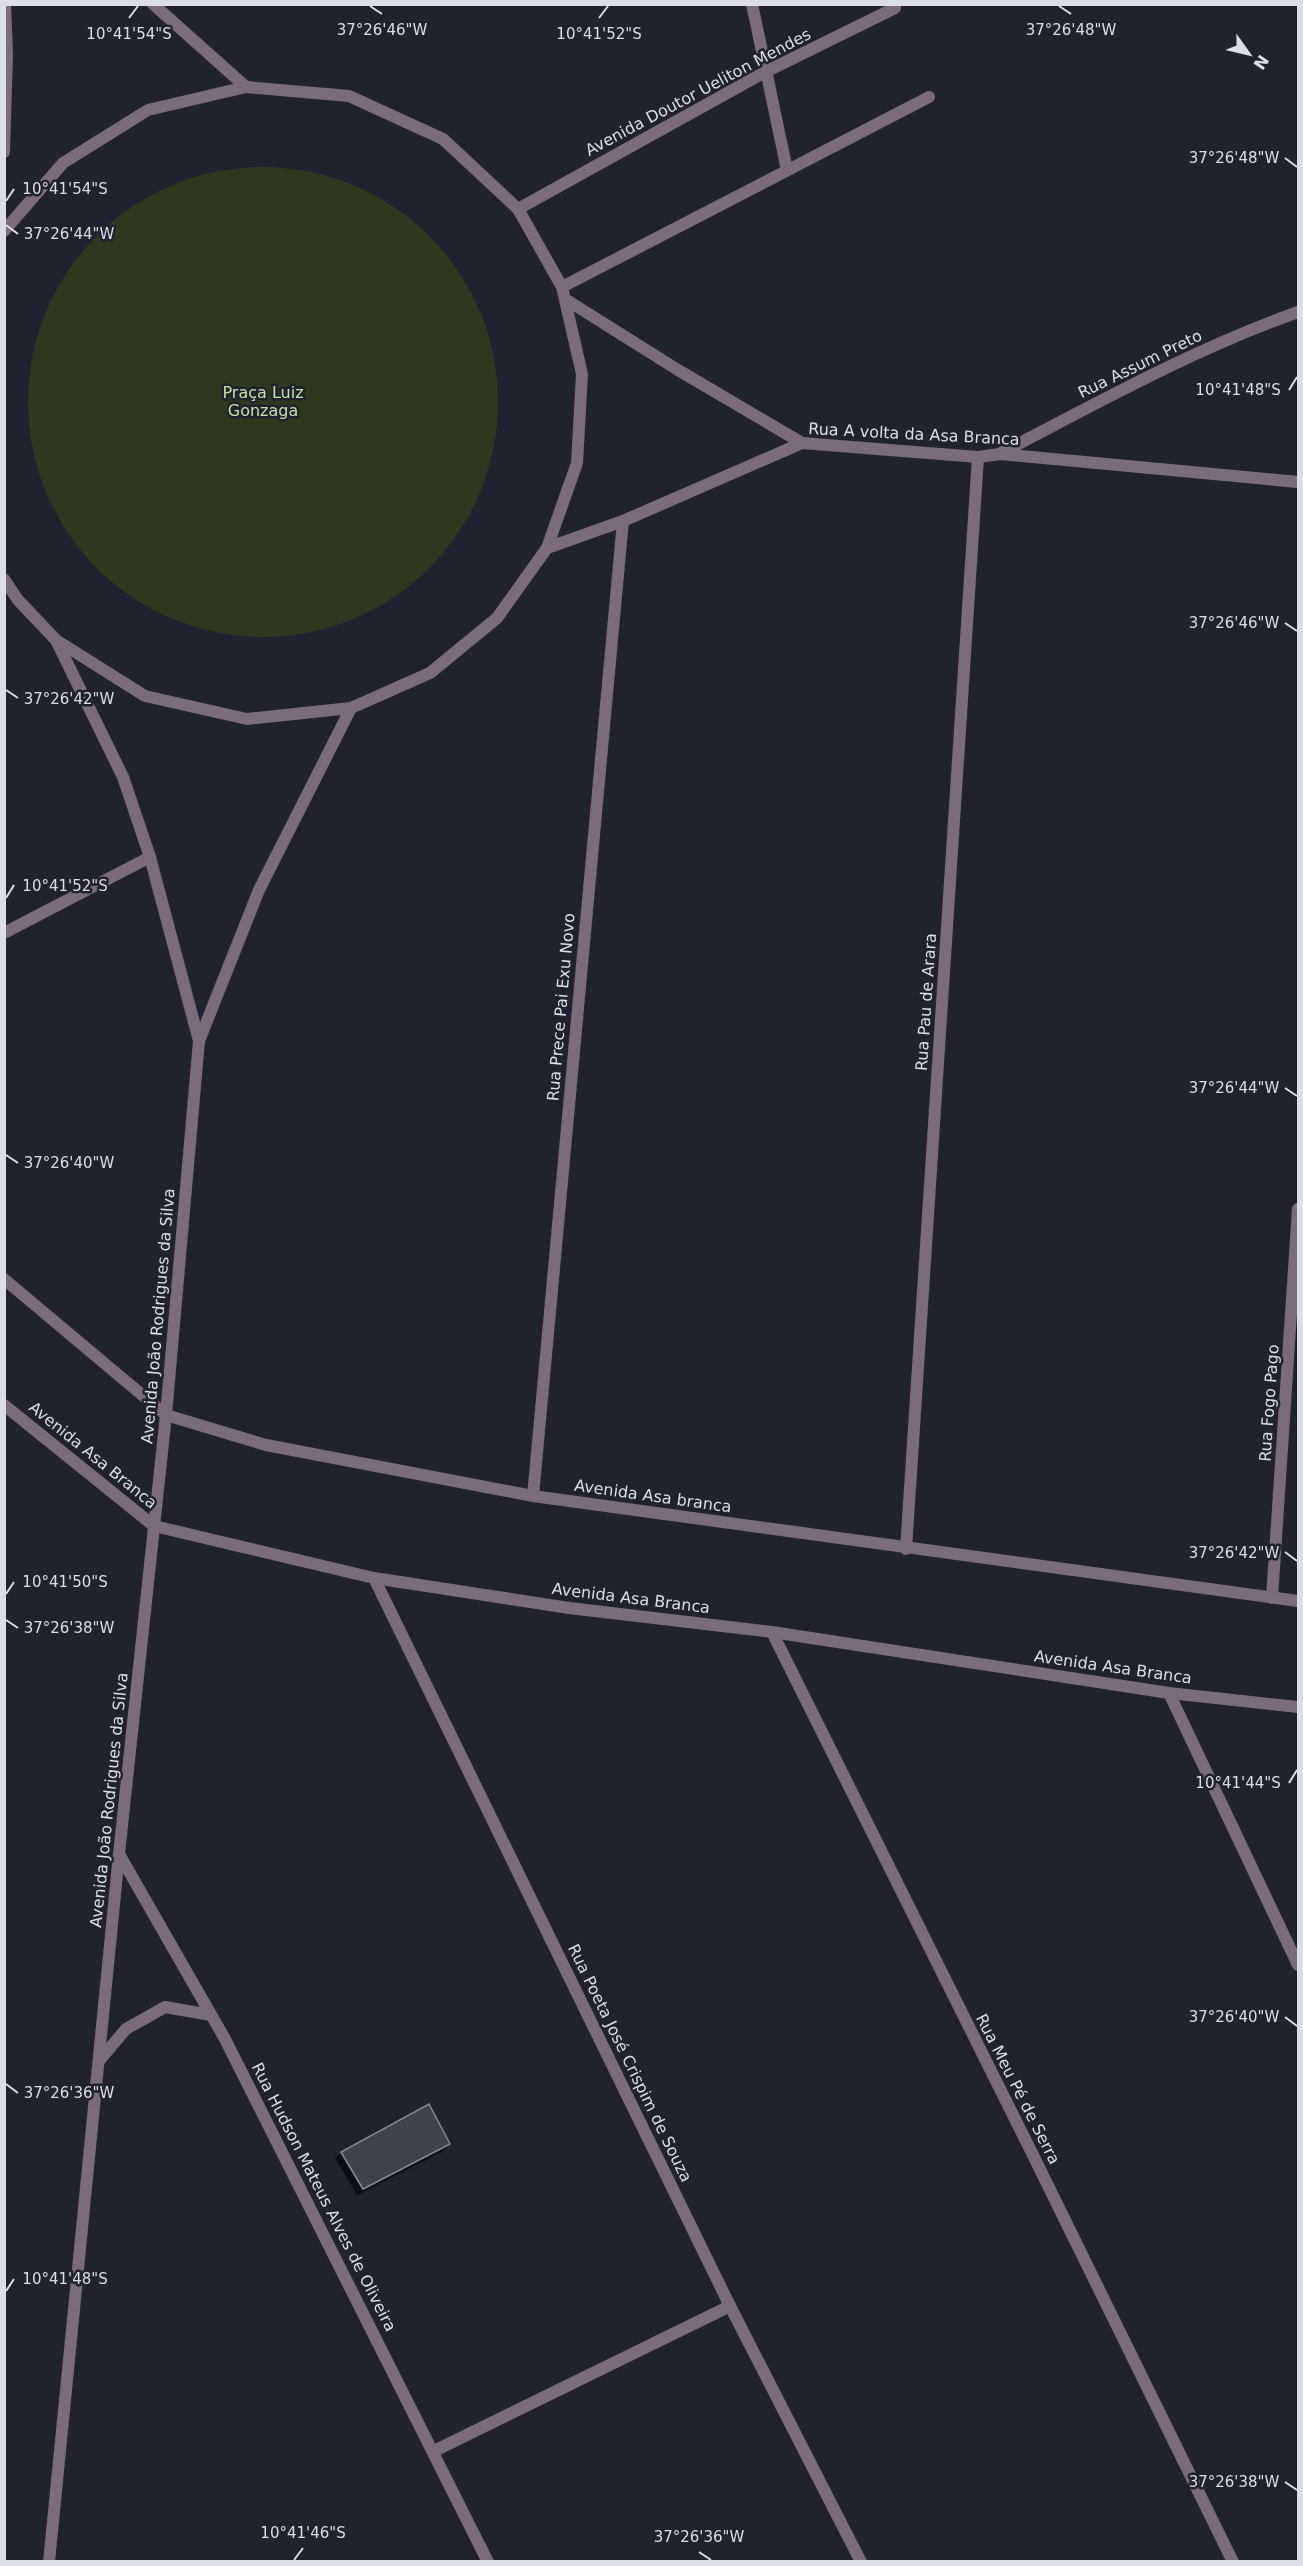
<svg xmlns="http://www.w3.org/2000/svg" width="1303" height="2566" font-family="'DejaVu Sans',sans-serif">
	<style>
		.green { fill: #2d381e }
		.building { fill: #3f424f; stroke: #848897; stroke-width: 1.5; filter: url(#shadow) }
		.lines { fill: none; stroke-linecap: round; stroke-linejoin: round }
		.minor { stroke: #7a6c7a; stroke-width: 12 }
		.ticks { fill: none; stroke: #dcdee6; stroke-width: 2 }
		.labels { text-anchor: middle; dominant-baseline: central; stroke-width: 5; stroke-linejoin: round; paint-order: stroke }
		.street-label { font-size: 16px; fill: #dcdee6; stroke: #20232f }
		.park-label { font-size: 16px; fill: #c6e2a4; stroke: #20232f }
		.ticks-label { font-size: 15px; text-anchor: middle; fill: #dcdee6; stroke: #20232f; stroke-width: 5; stroke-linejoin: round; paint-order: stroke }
	</style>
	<defs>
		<filter id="shadow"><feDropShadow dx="-5.5" dy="5.5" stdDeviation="0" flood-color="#0009"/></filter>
	</defs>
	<rect width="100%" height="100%" fill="#20232f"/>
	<circle class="green" cx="263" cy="402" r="235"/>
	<path class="building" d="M429,2104L450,2144L363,2189L341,2152Z"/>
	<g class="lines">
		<g class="minor">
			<path d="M153,4L246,87"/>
			<path d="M752,4L787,170"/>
			<path d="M4,152L7,54L5,4"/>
			<path d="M518,209L765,72L895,8"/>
			<path d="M4,231L63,163L148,110L246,87L349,96L443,139L518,209L562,287L582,374L577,463L547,548L497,618L430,673L351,708L247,719L145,696L56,640L18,600L4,579"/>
			<path d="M562,287L929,97"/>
			<path d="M565,299L678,370L802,443"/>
			<path d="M1001,453C1099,402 1194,349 1298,312"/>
			<path d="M547,548L623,521L802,443L978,457L1000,454L1298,482"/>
			<path d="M56,640L123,777L150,857L199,1041"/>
			<path d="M4,933L150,857"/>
			<path d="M4,1279L166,1415L266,1445L533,1496L1298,1601"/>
			<path d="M4,1405L154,1526L374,1578L569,1608L772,1632L1169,1693L1298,1707"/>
			<path d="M533,1496L623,521"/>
			<path d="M906,1549L978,457"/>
			<path d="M374,1578L730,2306L861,2562"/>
			<path d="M1272,1598L1298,1209"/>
			<path d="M772,1632L1031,2151L1233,2562"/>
			<path d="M1169,1693L1298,1965"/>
			<path d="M119,1854L225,2039L488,2562"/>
			<path d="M99,2061L126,2029L165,2007L211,2015"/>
			<path d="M434,2451L730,2306"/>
			<path d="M49,2562L119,1854L166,1415L199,1041L259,890L351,708"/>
		</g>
	</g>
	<path class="ticks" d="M370,6L382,14M1059,6L1071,14M129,18L138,6M599,18L608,6M1285,158L1297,167M6,201L14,189M6,225L18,234M1289,390L1297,377M1285,623L1297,631M6,690L18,698M6,898L14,885M1285,1088L1297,1096M6,1155L18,1163M1285,1552L1297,1561M6,1594L14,1582M6,1620L18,1628M1289,1783L1297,1770M1285,2017L1297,2026M6,2084L18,2093M6,2291L14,2279M1285,2482L1297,2490M699,2552L711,2560M294,2560L303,2548"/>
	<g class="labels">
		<g class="street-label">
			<text transform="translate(698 92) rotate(-28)">Avenida Doutor Ueliton Mendes</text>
			<text transform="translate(1140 364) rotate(-26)">Rua Assum Preto</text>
			<text transform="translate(914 434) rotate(3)">Rua A volta da Asa Branca</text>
			<text transform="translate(926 1002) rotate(-86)">Rua Pau de Arara</text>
			<text transform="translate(561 1007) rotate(-85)">Rua Prece Pai Exu Novo</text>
			<text transform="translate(158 1316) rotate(-85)">Avenida João Rodrigues da Silva</text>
			<text transform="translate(1269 1403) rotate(-86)">Rua Fogo Pago</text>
			<text transform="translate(93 1455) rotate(39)">Avenida Asa Branca</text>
			<text transform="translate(653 1496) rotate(8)">Avenida Asa branca</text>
			<text transform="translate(631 1598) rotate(7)">Avenida Asa Branca</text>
			<text transform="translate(1113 1667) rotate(8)">Avenida Asa Branca</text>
			<text transform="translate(109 1800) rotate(-84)">Avenida João Rodrigues da Silva</text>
			<text transform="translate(630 2063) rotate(64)">Rua Poeta José Crispim de Souza</text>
			<text transform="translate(1018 2089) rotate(63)">Rua Meu Pé de Serra</text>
			<text transform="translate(324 2197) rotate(63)">Rua Hudson Mateus Alves de Oliveira</text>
		</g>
		<g class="park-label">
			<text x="263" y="392">Praça Luiz<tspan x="263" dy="18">Gonzaga</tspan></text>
		</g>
	</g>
	<g class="ticks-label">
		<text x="382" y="35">37°26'46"W</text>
		<text x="1071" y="35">37°26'48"W</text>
		<text x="129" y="39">10°41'54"S</text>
		<text x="599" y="39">10°41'52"S</text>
		<text x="1234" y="163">37°26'48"W</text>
		<text x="65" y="194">10°41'54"S</text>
		<text x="69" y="239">37°26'44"W</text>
		<text x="1238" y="395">10°41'48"S</text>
		<text x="1234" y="628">37°26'46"W</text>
		<text x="69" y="704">37°26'42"W</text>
		<text x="65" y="891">10°41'52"S</text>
		<text x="1234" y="1093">37°26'44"W</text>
		<text x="69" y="1168">37°26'40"W</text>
		<text x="1234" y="1558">37°26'42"W</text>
		<text x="65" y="1587">10°41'50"S</text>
		<text x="69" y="1633">37°26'38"W</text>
		<text x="1238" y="1788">10°41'44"S</text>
		<text x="1234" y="2022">37°26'40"W</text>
		<text x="69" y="2098">37°26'36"W</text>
		<text x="65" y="2284">10°41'48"S</text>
		<text x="1234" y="2487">37°26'38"W</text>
		<text x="303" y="2538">10°41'46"S</text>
		<text x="699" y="2542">37°26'36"W</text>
	</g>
	<rect width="1303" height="2566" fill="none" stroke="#dcdee6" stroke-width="12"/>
	<g transform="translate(1249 54) rotate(124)" stroke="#20232f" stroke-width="4.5" paint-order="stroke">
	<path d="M0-4.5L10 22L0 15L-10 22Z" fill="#dcdee6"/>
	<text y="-9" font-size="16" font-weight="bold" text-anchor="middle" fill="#dcdee6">N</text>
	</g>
</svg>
